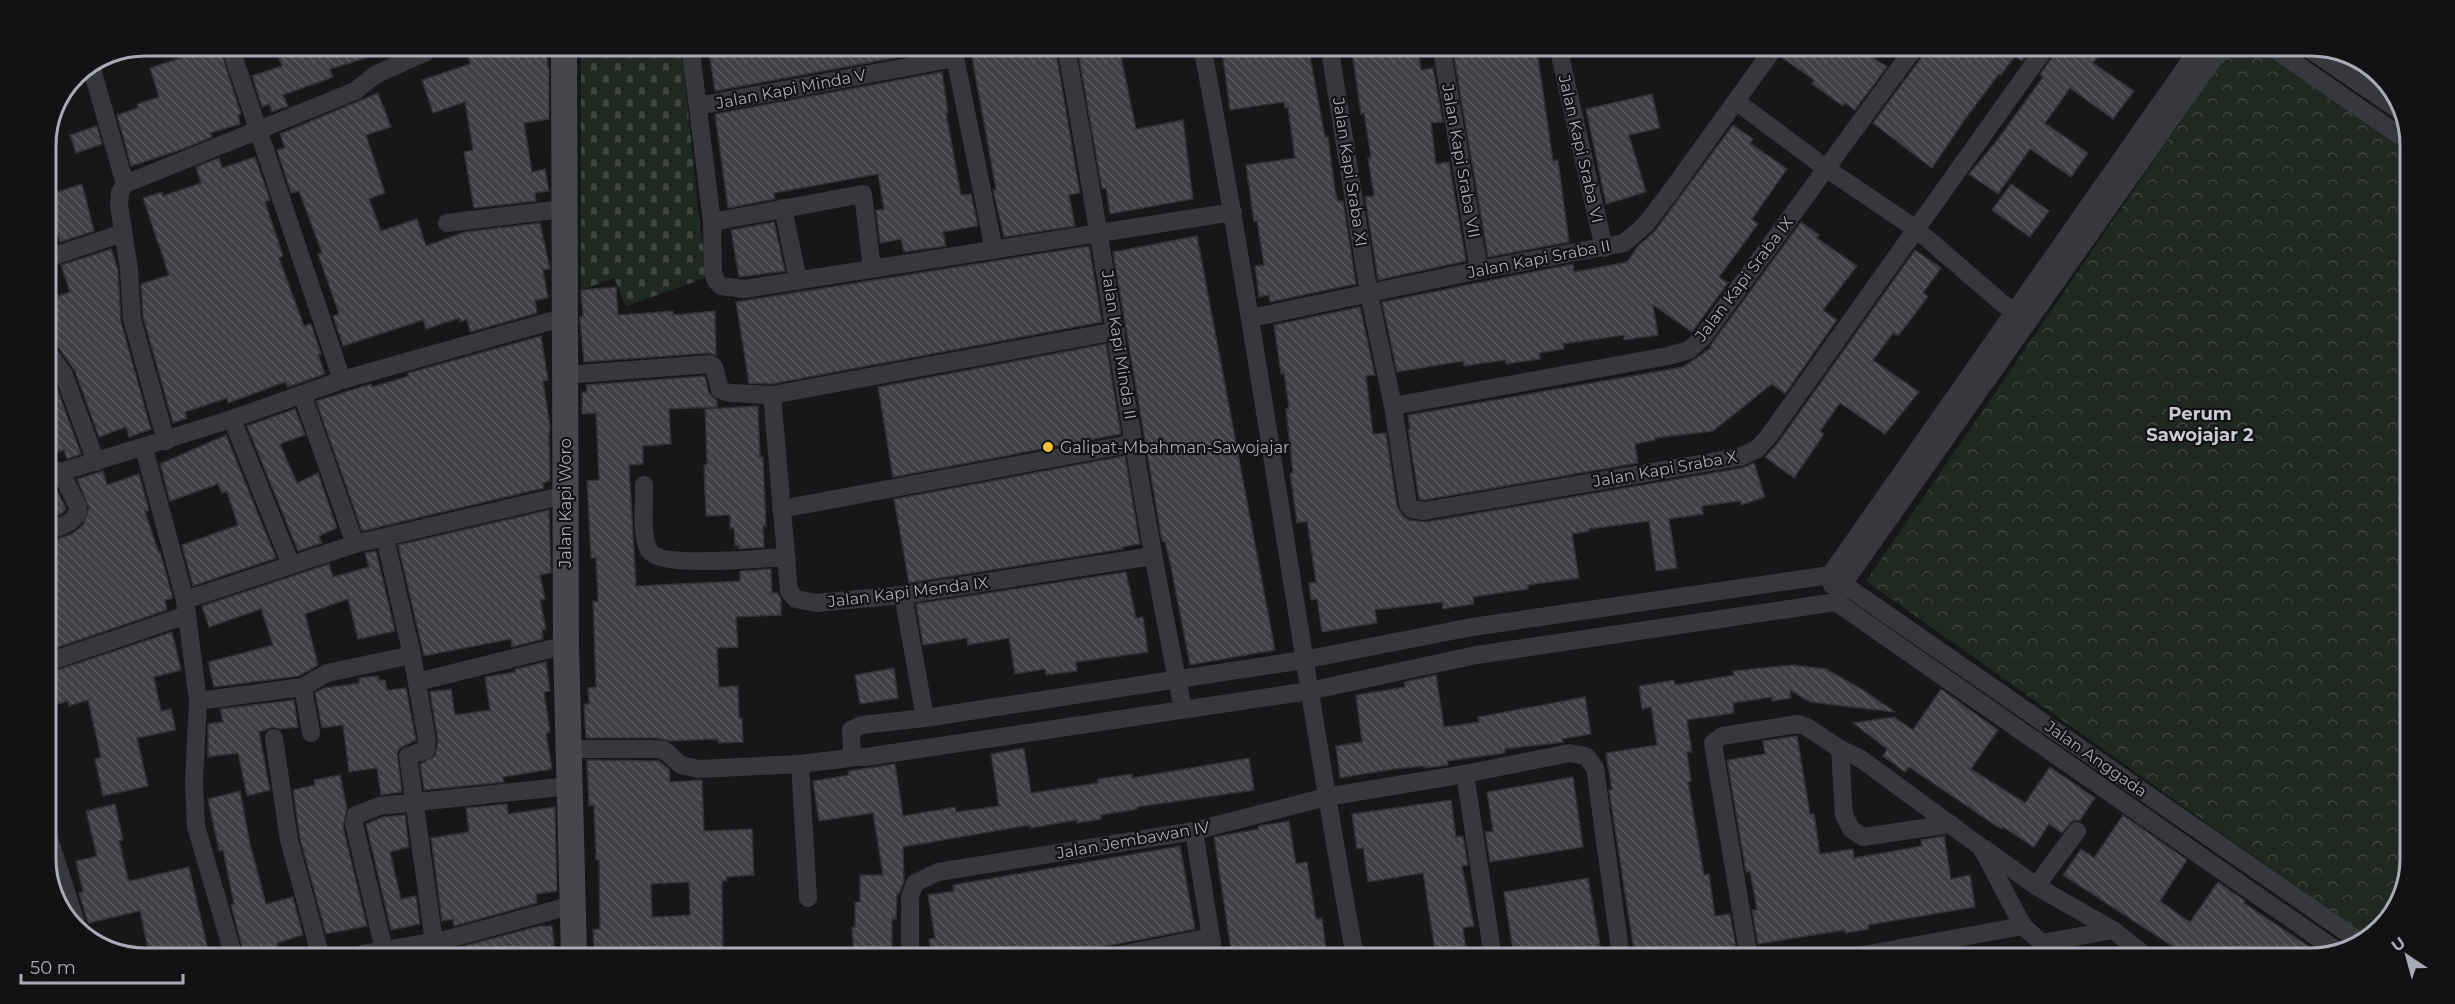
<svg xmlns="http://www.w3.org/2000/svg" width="2455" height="1004" font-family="Montserrat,sans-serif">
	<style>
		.cemetery { fill: url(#cemetery-stones) }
		.park { fill: url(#park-crowns) }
		.building { fill: url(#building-back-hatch); stroke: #313034; stroke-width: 1.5; fill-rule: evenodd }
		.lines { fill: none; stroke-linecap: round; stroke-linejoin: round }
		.street { stroke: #37383d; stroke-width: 18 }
		.secondary { stroke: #46474d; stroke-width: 26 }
		.poi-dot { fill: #efc038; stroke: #121113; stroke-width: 2 }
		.labels { text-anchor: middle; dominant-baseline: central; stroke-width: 4.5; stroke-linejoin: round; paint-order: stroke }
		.street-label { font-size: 16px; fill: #a9acb8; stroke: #121113 }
		.poi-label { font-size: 16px; fill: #a9acb8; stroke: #121113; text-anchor: start }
		.neighbourhood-label { font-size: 18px; font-weight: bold; fill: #caccd4; stroke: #121113 }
		.rim { fill: none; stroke: #a9acb8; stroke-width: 3 }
	</style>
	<defs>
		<pattern id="cemetery-stones" width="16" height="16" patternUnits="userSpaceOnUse" patternTransform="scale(1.5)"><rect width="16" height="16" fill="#202822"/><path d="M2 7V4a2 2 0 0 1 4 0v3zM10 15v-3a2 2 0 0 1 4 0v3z" fill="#3e4440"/></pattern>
		<pattern id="park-crowns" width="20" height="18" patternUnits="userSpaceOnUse" patternTransform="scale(1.5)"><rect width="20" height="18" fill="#202822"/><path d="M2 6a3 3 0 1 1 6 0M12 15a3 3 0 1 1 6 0" fill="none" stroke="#3e4440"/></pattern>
		<pattern id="building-back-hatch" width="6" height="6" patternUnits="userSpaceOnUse" patternTransform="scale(1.5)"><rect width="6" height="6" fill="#414145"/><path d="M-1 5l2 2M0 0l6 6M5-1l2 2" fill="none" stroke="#5a5a5e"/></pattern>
	</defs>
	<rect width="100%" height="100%" fill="#171618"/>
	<path class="cemetery" d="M581,52H682L700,227L708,277L626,306L614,278L581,290Z"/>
	<path class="park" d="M2263,50L2410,155L2405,892L2369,938L1866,581L2229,51Z"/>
	<g class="building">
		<path d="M1222,51H1309L1325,137H1328L1335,190L1338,201H1343L1356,284L1270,302L1269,295L1259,297L1255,266L1264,265L1257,221L1254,222L1246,165L1295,158L1288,108H1285L1284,102L1230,110Z"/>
		<path d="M1352,51H1383L1384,55L1418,51L1421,70L1433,68L1443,122L1431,123L1436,164L1449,162L1466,261L1378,280L1365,197L1374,196L1368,158H1371L1364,113L1361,114Z"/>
		<path d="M1453,51H1537L1553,161L1558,160L1569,242L1488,257Z"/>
		<path d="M1783,51H1879L1874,58L1887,67L1855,110L1845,103L1843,106L1812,84L1814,80L1781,57Z"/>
		<path d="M1923,51H2029L2022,61L2015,56L2001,75L1999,74L1965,119L1932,168L1873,123L1921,58Z"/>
		<path d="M2054,51H2102L2093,63L2134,91L2113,119L2070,88L2045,123L2088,153L2071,177L2030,149L1998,194L1969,174L1995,143L2043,77L2040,74L2052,58Z"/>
		<path d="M198,52H221L241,114L238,115L240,124L210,133L212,137L180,150L131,166L117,115L138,108L137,104L159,97L150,68Z"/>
		<path d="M294,52H369L370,57L330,69L333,77L283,95L288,106L272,112L269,104L262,107L252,76L282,66L279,58Z"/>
		<path d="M468,52H546L549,72V119L524,123L532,172L545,169L549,191L535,193L536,201L474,208L464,152L473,150L465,102L433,113L422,80L470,64Z"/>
		<path d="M709,52H927L715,91Z"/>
		<path d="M971,52H1056L1080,193L1069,195L1075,226L1004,237L993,190L996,189Z"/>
		<path d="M1078,52H1120L1136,129L1183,120L1193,199L1110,214L1106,188L1102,189Z"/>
		<path d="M942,72L948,113H946L961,195L971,194L978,226L943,232L946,246L904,252L901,239L880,243L876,210L884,209L878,174L774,193L775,199L728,208L715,114Z"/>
		<path d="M378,93L391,127L366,135L385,193L369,199L381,231L417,219L426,246L465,232L540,223L550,269L543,270L548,298L535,300L537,313L470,332L467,319L460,322L459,318L426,329L423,320L343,346L333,316L339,314L318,254L322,253L299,191L291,193L277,150L285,148L280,134Z"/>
		<path d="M1652,94L1660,128L1629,135L1646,192L1606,204L1586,109Z"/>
		<path d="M1733,125L1753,139L1750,143L1787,169L1752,219L1758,224L1719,277L1728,283L1692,332L1653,305L1658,335L1624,340V335L1563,344L1564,349L1539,353L1540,359L1506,364L1505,360L1464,366L1463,361L1397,372L1382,302L1573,264L1574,272L1627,262L1638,246L1654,232Z"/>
		<path d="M97,126L102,144L76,153L70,135Z"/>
		<path d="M255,157L270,200L265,202L283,256L279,258L304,326L311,324L321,354L318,355L325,374L288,387L285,382L228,403L227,398L185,412L187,418L173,423L143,317L141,284L169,275L143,198L162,192L163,196L201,183L196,167L219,158L222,168Z"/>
		<path d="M82,184L94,231L60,242L55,226L45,229V196Z"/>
		<path d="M2011,184L2049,211L2030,237L1992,210Z"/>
		<path d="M774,222L785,271L739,277L731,230Z"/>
		<path d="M1801,222L1819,235L1817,238L1857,266L1823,310L1837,320L1785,394L1772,384L1713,431L1655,438V440L1635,444L1638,463L1424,500L1419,499L1408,429H1410L1408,415L1683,367L1712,347L1710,346Z"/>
		<path d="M1197,236L1275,650L1190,665L1170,562L1165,542L1162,541L1113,252Z"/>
		<path d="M1089,246L1102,322L771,384L749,383L736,302Z"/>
		<path d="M111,249L118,270L121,322L151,429L129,437L126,427L99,437L75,371L58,347L45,302V300L70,292L61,265Z"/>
		<path d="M1915,250L1941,268L1923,293L1928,296L1918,310L1898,336L1893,333L1873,360L1919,392L1885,434L1840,403L1820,431L1824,434L1794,478L1765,457L1777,444Z"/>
		<path d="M616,287L618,315L673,311V315L715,311L716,355L709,353L584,362L580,321V317L583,316L581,290Z"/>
		<path d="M1360,307L1375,375L1366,376L1373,434L1386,433L1397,506L1403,516L1409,520L1426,522L1742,468L1754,463L1765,497L1741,505L1740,501L1702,506L1703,514L1669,519L1677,568L1656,571L1649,521L1589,529V531L1572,534L1579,578L1528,585V589L1473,597L1474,604L1443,609L1442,602L1375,610L1377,623L1322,632L1317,599L1311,600L1309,583L1316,582L1307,521L1297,523L1290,473H1293L1286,409L1289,408L1284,373L1281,374L1274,325Z"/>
		<path d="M541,336L548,380L543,381L550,426L549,437L550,481L543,483L544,488L362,531L316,401L371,384L372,387L409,376L408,373Z"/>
		<path d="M1106,344L1121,434L893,477L878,387Z"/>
		<path d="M47,370L54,380L81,454L67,459L64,450L45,456Z"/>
		<path d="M705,376L709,393L717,401V407L669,409L671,444L643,446V464L629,465L636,586L740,581V571L771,569L772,593H778L781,599V615L736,617L738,647L717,648L719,687L738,686L739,718H742L743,742L718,743V739L671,741L656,738H586L584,704H589L588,688L596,687L593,601H598L596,558H591L587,481L599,480L596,413L582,414V392H587L586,385Z"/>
		<path d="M758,406L760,457H763L766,526H763L764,547L739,549V546H735L734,528H730V515L706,516L704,465L707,464L705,409Z"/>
		<path d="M295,409L305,435L280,444L297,483L318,473L337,528L319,536L322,543L298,551L247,426Z"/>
		<path d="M226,435L276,558L193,586L182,545L238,525L227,492L222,493L218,484L170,501L160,464Z"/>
		<path d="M1125,456L1140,544L1122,547L1123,549L909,583L894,499Z"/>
		<path d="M103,471L107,485L139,474L149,510L145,512L159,553L160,552L173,598L165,600L167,610L50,650L45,636V543L72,534L83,525L89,508L77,479Z"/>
		<path d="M58,492L66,509L61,514L45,520V497Z"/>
		<path d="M549,510L551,573L540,575L545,599L540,600L546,629L542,630L543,639L512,647L511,639L424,656L398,545Z"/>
		<path d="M376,551L395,631L358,639L348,599L305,614L318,665L299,676L214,687L208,662L273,645L261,609L209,627L202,606L329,564L333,577L369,567L365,553Z"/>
		<path d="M1126,572L1136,618L1143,617L1148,652L1076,662L1077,671L1046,675L1045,669L1015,674L1009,638L968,645L967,638L923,645L916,604Z"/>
		<path d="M172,632L181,670L154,677L161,711L171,709L176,730L137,738L148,786L103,796L95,759L101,757L88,700L69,706L68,701L45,708V674Z"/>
		<path d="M546,662L550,691L544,692L550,732L546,733L552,769L503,777L504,782L424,790L420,764L435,756L438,741L430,692L451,689L455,715L490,710L485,677L515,672V669Z"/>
		<path d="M1792,665L1826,669L1863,690L1895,712L1810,702L1790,690L1791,698L1772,701V697L1733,703L1734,713L1687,720L1692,752H1687L1691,781L1688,782L1704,875L1709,874L1715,916L1730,914L1736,947L1722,949V952H1718L1719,958L1635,957L1612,810L1609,790H1612L1606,753L1657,745L1651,707L1642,709L1639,686L1674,680L1675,685L1734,675L1733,671Z"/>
		<path d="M894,668L898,698L860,704L855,675Z"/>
		<path d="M1436,675L1444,727L1479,722L1478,717L1585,697L1591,734L1562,739L1563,742L1505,749V753L1447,761L1448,765L1424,768V766L1394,769L1340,778L1336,746L1362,742L1356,695L1405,687L1404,682Z"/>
		<path d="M378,676L379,680H385L387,690L406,688L416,740L400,748L397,753L402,792L381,795L377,768L349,772L343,725L322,728L315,693L324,688L359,683V678Z"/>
		<path d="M1941,689L1998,730L1971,769L2025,803L2050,767L2095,798L2080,820L2072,821L2062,833L2049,824L2034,847L2003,827L2001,829L1909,767L1905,772L1883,756L1887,749L1853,723L1894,717L1913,730Z"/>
		<path d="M294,700L298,727L280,729L273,727L259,732L270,790L247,796L238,753L208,757V724L223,722L220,709Z"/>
		<path d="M1797,736L1810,814H1814L1820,854L1853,849L1854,858L1922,846L1921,840L1944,836L1951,879L1970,875L1975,907L1868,925L1869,929L1845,933V930L1758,944L1752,910H1757L1750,871L1746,872L1727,760L1765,754L1763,741Z"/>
		<path d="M1024,748L1031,793L1098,783V779L1132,774V778L1249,758L1254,790L1137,807V809L1101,815V819L1077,823V820L1030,828V825L903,847L904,881L899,894H897L896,919H892V956L854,955L852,927H855V902H860V875H883L873,813L819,821L813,781L849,775L848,771L895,764L903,816L955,807L956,812L999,806L991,754Z"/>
		<path d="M587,760L659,761L669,769L670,782L702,780L704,831L752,829L754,875L726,877L727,881H722L723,955H664V950L594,953L593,929H600L599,860H596L594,805L589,806ZM689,882L690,915L652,917L651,884Z"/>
		<path d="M340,775L347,809L343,827L367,926L326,934L300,838L293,790L315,785L314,780Z"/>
		<path d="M1573,777L1583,847L1490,862L1485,832L1493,831L1487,792Z"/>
		<path d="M240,791L250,844L266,904L293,897L303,935L277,943L280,954H244L231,905L234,904L223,850L219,851L208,799Z"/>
		<path d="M1451,800L1456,837L1463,836L1468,865L1462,866L1474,926L1463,928L1467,957H1436L1423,873L1368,882L1363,848L1357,849L1352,814Z"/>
		<path d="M115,804L123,840L119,841L128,879L130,881L189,867L209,954H149L140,911L88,923L79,893L83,892L76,861L97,856L86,811Z"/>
		<path d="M507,804L508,814L555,807L557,891L536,894L537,903L454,926L453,919L442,921L431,838L469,832L466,808Z"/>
		<path d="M405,815L409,847L390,852L401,899L416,896L420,924L391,930L366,824L383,817Z"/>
		<path d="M2123,815L2187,860L2160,901L2190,922L2218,882L2245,901L2244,903L2322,955L2311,959H2192L2063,875L2081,849L2094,858Z"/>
		<path d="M1289,821L1296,864L1307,862L1316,919L1322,918L1327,957L1232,956L1214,837L1258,829L1259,826Z"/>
		<path d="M1180,846L1195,929L1056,956H931L929,939L935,938L928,895L954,891L953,885Z"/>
		<path d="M1588,878L1602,957H1514L1504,892Z"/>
		<path d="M540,926H552L555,952L535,955L457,954L456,948Z"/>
	</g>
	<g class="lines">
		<g class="street">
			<path d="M2276,50L2410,143"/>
			<path d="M2311,50L2400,111"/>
			<path d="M1203,51C1260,352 1300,656 1355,957"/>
			<path d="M1330,51L1369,294L1393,406L1408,504L1412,509L1424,511L1740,457L1757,449L1768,437L2043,51"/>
			<path d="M1442,51L1479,270"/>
			<path d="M1559,51L1604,248"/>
			<path d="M232,52L342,380"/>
			<path d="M691,52L712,222L713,273L716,281L721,286L744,289L1233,212"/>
			<path d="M954,52L994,250"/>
			<path d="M1067,52C1107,271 1138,491 1183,709"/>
			<path d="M93,73L125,184"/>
			<path d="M1737,102L1827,169L1916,229L2002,303L2022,317"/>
			<path d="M698,106L955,58"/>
			<path d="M783,208L798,280"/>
			<path d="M712,222L863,194L872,269"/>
			<path d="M447,223L563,209"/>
			<path d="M45,259L123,233"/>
			<path d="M1251,318L1479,270L1624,243L1645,225L1671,191L1772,51"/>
			<path d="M45,344L48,352L64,375L96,462"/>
			<path d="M565,375L710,364L714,367L720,390L730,393L772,395L1116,331"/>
			<path d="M302,394L355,544"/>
			<path d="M772,395L789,591L796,599L816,603L903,595L1153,556"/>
			<path d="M1393,406L1668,356L1689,350L1703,337L1912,51"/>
			<path d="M232,419L291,565"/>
			<path d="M166,441L132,319L129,269L119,205L120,192L125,184L355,91L375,75L426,52"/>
			<path d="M144,448L185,600L198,701L194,782L196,826L233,954"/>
			<path d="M45,467L61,472L232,419L342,380L565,317"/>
			<path d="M644,485C645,504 640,532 649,550C659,569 763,558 787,557"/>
			<path d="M781,509L1135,443"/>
			<path d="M45,532C58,527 79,523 78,507L61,472"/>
			<path d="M385,538L412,655L427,740L426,750L408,756L434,942"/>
			<path d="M1832,585L1830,575L2197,51"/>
			<path d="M1839,594L1843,584L2219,51"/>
			<path d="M903,595L925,718"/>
			<path d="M185,600L355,544L565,495"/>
			<path d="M1836,602L1476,655L1309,691L866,757H858L852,752L851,730L862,725L925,718L1303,660L1472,627L1830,575L2362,943"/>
			<path d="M1836,602L2337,951"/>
			<path d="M45,663L187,615"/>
			<path d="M417,682L566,645"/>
			<path d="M303,687L311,733"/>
			<path d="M198,701L303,687L327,673L412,655"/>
			<path d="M274,738L289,840L320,954"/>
			<path d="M569,749H656L664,750L681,765L699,769L800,764L808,898"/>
			<path d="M1840,749L1844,815L1851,829L1863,837L1951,824"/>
			<path d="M800,764L858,757"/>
			<path d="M1465,774L1493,957"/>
			<path d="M45,826L78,929"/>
			<path d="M1194,831L1214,956"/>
			<path d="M1985,849L2036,886L2113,930L2150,959"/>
			<path d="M2036,886L2077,831"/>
			<path d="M2042,943L2113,930"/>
			<path d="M384,950L354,824L356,815L380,806L570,786"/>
			<path d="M362,954L448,939L573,905"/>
			<path d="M910,956V896L915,883L938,872L1194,831L1326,797L1465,774L1569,753L1586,756L1595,768L1621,957"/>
			<path d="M1114,956L1211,937"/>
			<path d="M1749,958L1713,743L1722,736L1798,724L1807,727L1840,749L1861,759L1981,847L2023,926L2042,943L2046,958"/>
			<path d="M1846,958L2023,926"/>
		</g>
		<path class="secondary" d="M564,52L566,645L574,955"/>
	</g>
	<circle class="poi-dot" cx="1048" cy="447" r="6"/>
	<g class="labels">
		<g class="street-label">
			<text transform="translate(791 89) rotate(-11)">Jalan Kapi Minda V</text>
			<text transform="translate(1581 149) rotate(77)">Jalan Kapi Sraba VI</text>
			<text transform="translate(1461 161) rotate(80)">Jalan Kapi Sraba VII</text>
			<text transform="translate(1350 172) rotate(81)">Jalan Kapi Sraba XI</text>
			<text transform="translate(1539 259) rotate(-11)">Jalan Kapi Sraba II</text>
			<text transform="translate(1744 279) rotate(-53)">Jalan Kapi Sraba IX</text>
			<text transform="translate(1119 345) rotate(81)">Jalan Kapi Minda II</text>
			<text transform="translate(1665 469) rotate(-10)">Jalan Kapi Sraba X</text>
			<text transform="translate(565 503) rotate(-90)">Jalan Kapi Woro</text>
			<text transform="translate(908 592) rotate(-7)">Jalan Kapi Menda IX</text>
			<text transform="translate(2096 759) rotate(35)">Jalan Anggada</text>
			<text transform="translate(1133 840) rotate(-10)">Jalan Jembawan IV</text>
		</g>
		<g class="poi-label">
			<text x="1060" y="447">Galipat-Mbahman-Sawojajar</text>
		</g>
		<g class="neighbourhood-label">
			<text x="2200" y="414">Perum<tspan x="2200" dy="21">Sawojajar 2</tspan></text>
		</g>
	</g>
	<path d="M0 0H2455V1004H0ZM145 56H2311A89 89 0 0 1 2400 145V859A89 89 0 0 1 2311 948H145A89 89 0 0 1 56 859V145A89 89 0 0 1 145 56Z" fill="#121113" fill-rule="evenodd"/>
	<path class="rim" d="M145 56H2311A89 89 0 0 1 2400 145V859A89 89 0 0 1 2311 948H145A89 89 0 0 1 56 859V145A89 89 0 0 1 145 56Z"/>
	<g transform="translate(2407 956) rotate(324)" stroke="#121113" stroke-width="4.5" paint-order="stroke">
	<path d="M0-4.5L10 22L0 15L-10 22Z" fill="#a9acb8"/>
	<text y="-9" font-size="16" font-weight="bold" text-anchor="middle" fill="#a9acb8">U</text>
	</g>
	<path d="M21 974v9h162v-9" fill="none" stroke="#a9acb8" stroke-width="3"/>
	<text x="30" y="974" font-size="18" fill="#a9acb8" stroke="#121113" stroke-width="4.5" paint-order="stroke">50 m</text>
</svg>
